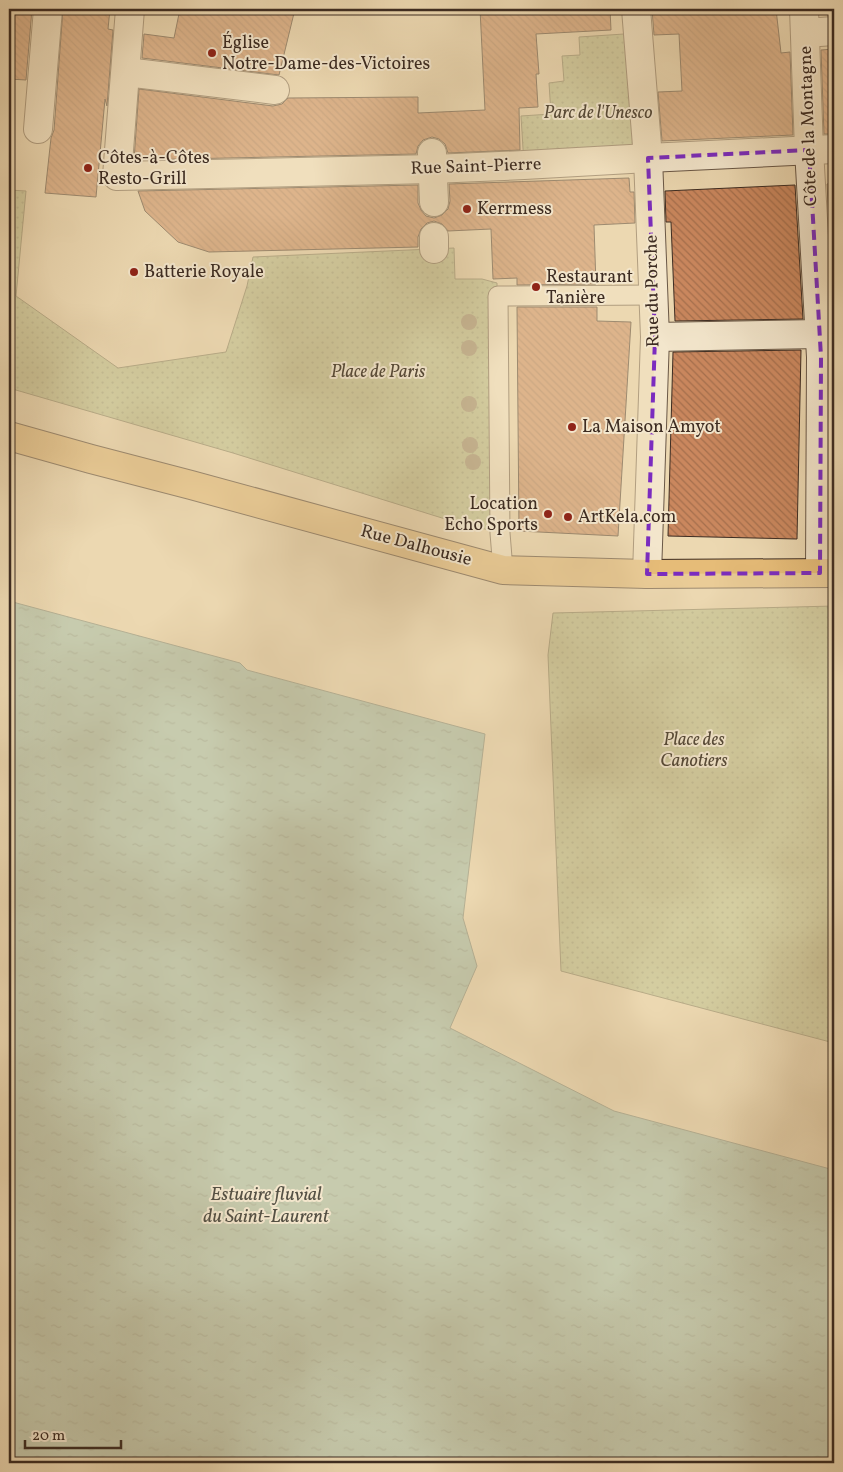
<svg xmlns="http://www.w3.org/2000/svg" width="843" height="1472" font-family="Vollkorn,serif">
	<style>
		.park { fill: url(#park-dots); stroke: #7a7658 }
		.water { fill: url(#water-ripples); stroke: #748174 }
		.building { fill: url(#building-back-hatch); stroke: #3d2c22 }
		.lines { fill: none; stroke-linecap: round; stroke-linejoin: round }
		.service-casing { stroke: #695746; stroke-width: 21 }
		.pedestrian-casing { stroke: #695746; stroke-width: 30 }
		.minor-casing { stroke: #695746; stroke-width: 30 }
		.primary-casing { stroke: #3d2c22; stroke-width: 30 }
		.service { stroke: #f3e6cc; stroke-width: 19 }
		.pedestrian { stroke: #f3e6cc; stroke-width: 28 }
		.minor { stroke: #f3e6cc; stroke-width: 28 }
		.primary { stroke: #e6bc78; stroke-width: 28 }
		.tree { fill: #99896e }
		.marked { fill: none; stroke: #7b2cbf; stroke-width: 4; stroke-dasharray: 10 6; stroke-linejoin: round }
		.poi-dot { fill: #8f2418; stroke: #f3e6cc; stroke-width: 2 }
		.labels { text-anchor: middle; dominant-baseline: central; stroke-width: 4; stroke-linejoin: round; paint-order: stroke }
		.poi-label { font-size: 18px; fill: #3d2c22; stroke: #f3e6cc; text-anchor: start }
		.park-label { font-size: 18px; font-style: italic; fill: #554937; stroke: #f3e6cc }
		.street-label { font-size: 18px; fill: #3d2c22; stroke: #f3e6cc }
		.water-label { font-size: 19px; font-style: italic; fill: #545044; stroke: #f3e6cc }
	</style>
	<defs>
		<pattern id="park-dots" width="8" height="8" patternUnits="userSpaceOnUse" patternTransform="scale(1.25)"><rect width="8" height="8" fill="#b6bf8d"/><path d="M2 2h.1M6 6h.1" fill="none" stroke="#959b73" stroke-width="1.8" stroke-linecap="round"/></pattern>
		<pattern id="water-ripples" width="26" height="14" patternUnits="userSpaceOnUse" patternTransform="scale(1.25)"><rect width="26" height="14" fill="#99baaa"/><path d="M2 4q2-2 4 0t4 0M15 11q2-2 4 0t4 0" fill="none" stroke="#7e978a"/></pattern>
		<pattern id="building-back-hatch" width="6" height="6" patternUnits="userSpaceOnUse" patternTransform="scale(1.25)"><rect width="6" height="6" fill="#ca875e"/><path d="M-1 5l2 2M0 0l6 6M5-1l2 2" fill="none" stroke="#a56f4d"/></pattern>
	</defs>
	<rect width="100%" height="100%" fill="#ecd8b1"/>
	<filter id="stains"><feTurbulence type="fractalNoise" baseFrequency=".004" numOctaves="4"/><feColorMatrix values="0 0 0 0 .2 0 0 0 0 .09 0 0 0 0 .02 0 0 0 .5 -.17"/></filter>
	<radialGradient id="worn" r=".72"><stop offset=".6" stop-color="#630" stop-opacity="0"/><stop offset="1" stop-color="#630" stop-opacity=".3"/></radialGradient>
	<g class="park">
		<path d="M639,33L648,158L524,165L521,116L551,114L549,83L564,81L562,56L580,55L579,37Z"/>
		<path d="M9,190L26,191L16,296L118,368L226,352L247,286L253,257L454,248L455,279H482L497,283L500,533L442,518L233,453L9,388Z"/>
		<path d="M834,606V1043L561,971L548,655L553,613Z"/>
	</g>
	<path class="water" d="M9,601L240,663L247,670L485,734L463,918L477,966L450,1028L614,1111L834,1170V1463H9Z"/>
	<g class="building">
		<path d="M9,9H32L26,80L9,79Z"/>
		<path d="M63,9H110L108,29L113,30L107,106L105,99L96,197L45,193L51,138L54,130Z"/>
		<path d="M180,9H295L279,75L142,58L144,34L174,38Z"/>
		<path d="M480,9H610L611,30L536,34L539,74H536L538,107L519,108L520,150L448,153L445,144L439,139L432,137L423,140L418,146L416,154L134,160L139,89L273,106L282,104L288,98L418,97V113L485,110Z"/>
		<path d="M652,9H776L781,53L790,52L793,135L662,141L658,92L682,91L679,34L654,35Z"/>
		<path d="M834,49V134H824L821,50Z"/>
		<path d="M629,178L630,192H634L635,223L594,225L596,284L517,285V278L493,279L491,229L448,231L442,224L434,221L427,223L421,229L418,237V247L209,252L178,242L145,211L138,191L418,185V203L421,210L426,216L434,218L442,215L448,209L450,201L449,184Z"/>
		<path d="M834,183V316L827,184Z"/>
		<path d="M795,185L803,319L675,321L671,222H666L665,191Z"/>
		<path d="M517,307H597V321L631,322L618,536L519,531Z"/>
		<path d="M801,350L797,539L668,536L673,352Z"/>
	</g>
	<g class="lines">
		<defs>
			<path id="service" d="M503,570L500,533L498,296L654,295"/>
			<g id="pedestrian">
				<path d="M636,9L648,158"/>
				<path d="M126,72L275,90"/>
				<path d="M38,129L48,9"/>
				<path d="M432,153L434,202"/>
				<path d="M434,237V249"/>
			</g>
			<g id="minor">
				<path d="M130,9L117,176L433,169L524,165L648,158L834,149"/>
				<path d="M804,9L809,150L821,357L820,573"/>
				<path d="M805,33L834,31"/>
				<path d="M655,337L820,334"/>
				<path d="M647,574L655,337L648,158"/>
			</g>
			<path id="primary" d="M9,436L91,459L191,485L503,570L647,574L834,573"/>
		</defs>
		<use href="#service" class="service-casing"/>
		<use href="#pedestrian" class="pedestrian-casing"/>
		<use href="#minor" class="minor-casing"/>
		<use href="#primary" class="primary-casing"/>
		<use href="#service" class="service"/>
		<use href="#pedestrian" class="pedestrian"/>
		<use href="#minor" class="minor"/>
		<use href="#primary" class="primary"/>
	</g>
	<g class="tree">
		<circle cx="469" cy="322" r="8"/>
		<circle cx="469" cy="348" r="8"/>
		<circle cx="469" cy="404" r="8"/>
		<circle cx="470" cy="445" r="8"/>
		<circle cx="473" cy="462" r="8"/>
	</g>
	<path d="M0 0H843V1472H0ZM809,150L821,357L820,573L647,574L655,337L648,158Z" fill="#ecd8b1" fill-opacity=".55" fill-rule="evenodd"/>
	<path class="marked" d="M809,150L821,357L820,573L647,574L655,337L648,158Z"/>
	<g class="poi-dot">
		<circle cx="212" cy="53" r="5"/>
		<circle cx="88" cy="168" r="5"/>
		<circle cx="467" cy="209" r="5"/>
		<circle cx="134" cy="272" r="5"/>
		<circle cx="536" cy="287" r="5"/>
		<circle cx="572" cy="427" r="5"/>
		<circle cx="548" cy="514" r="5"/>
		<circle cx="568" cy="517" r="5"/>
	</g>
	<g class="labels">
		<g class="poi-label">
			<text x="222" y="43">Église<tspan x="222" dy="21">Notre-Dame-des-Victoires</tspan></text>
			<text x="98" y="158">Côtes-à-Côtes<tspan x="98" dy="21">Resto-Grill</tspan></text>
			<text x="477" y="209">Kerrmess</text>
			<text x="144" y="272">Batterie Royale</text>
			<text x="546" y="277">Restaurant<tspan x="546" dy="21">Tanière</tspan></text>
			<text x="582" y="427">La Maison Amyot</text>
			<text x="538" y="504" text-anchor="end">Location<tspan x="538" dy="21">Echo Sports</tspan></text>
			<text x="578" y="517">ArtKela.com</text>
		</g>
		<g class="park-label">
			<text x="598" y="113">Parc de l'Unesco</text>
			<text x="378" y="372">Place de Paris</text>
			<text x="694" y="740">Place des<tspan x="694" dy="21">Canotiers</tspan></text>
		</g>
		<g class="street-label">
			<text transform="translate(809 126) rotate(-92)">Côte de la Montagne</text>
			<text transform="translate(476 167) rotate(-2)">Rue Saint-Pierre</text>
			<text transform="translate(653 291) rotate(-91)">Rue du Porche</text>
			<text transform="translate(416 546) rotate(15)">Rue Dalhousie</text>
		</g>
		<g class="water-label">
			<text x="266" y="1195">Estuaire fluvial<tspan x="266" dy="22">du Saint-Laurent</tspan></text>
		</g>
	</g>
	<rect width="843" height="1472" fill="none" stroke="#ecd8b1" stroke-width="30"/>
	<rect x="10" y="10" width="823" height="1452" fill="none" stroke="#3d2c22" stroke-width="2.5"/>
	<rect x="15" y="15" width="813" height="1442" fill="none" stroke="#3d2c22"/>
	<path d="M25 1440v8h96v-8" fill="none" stroke="#3d2c22" stroke-width="2.5"/>
	<text x="32" y="1440" font-size="15" fill="#3d2c22" stroke="#f3e6cc" stroke-width="4" paint-order="stroke">20 m</text>
	<rect width="100%" height="100%" filter="url(#stains)"/>
	<rect width="100%" height="100%" fill="url(#worn)"/>
</svg>
